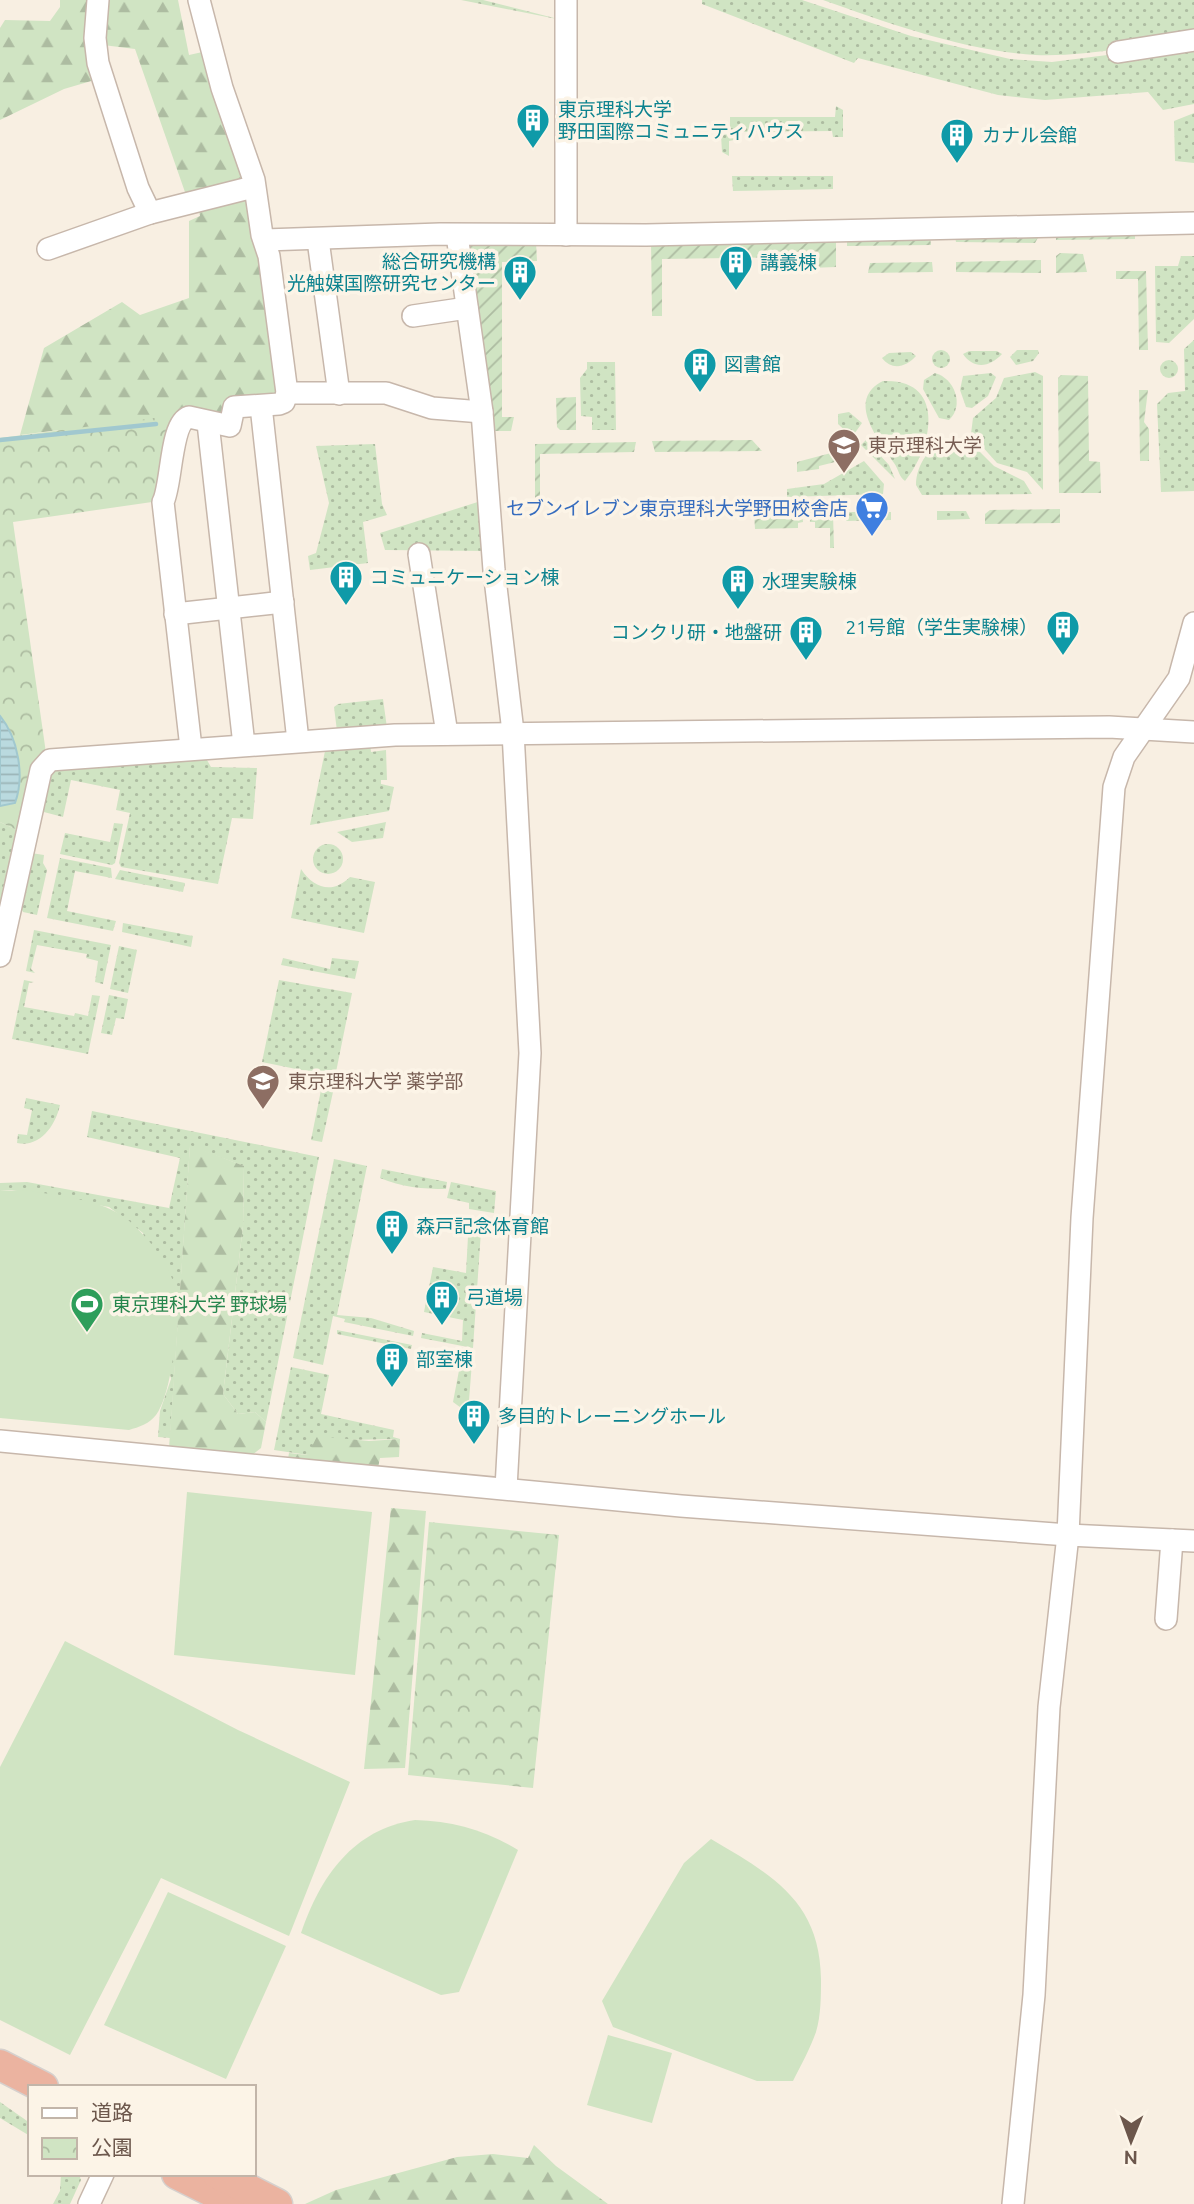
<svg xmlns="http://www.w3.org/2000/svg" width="1194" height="2204" font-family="Ubuntu,'Noto Sans JP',sans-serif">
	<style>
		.grass { fill: url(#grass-dots) }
		.forest { fill: url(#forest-firs) }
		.park { fill: url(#park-crowns) }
		.garden { fill: url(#garden-furrows) }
		.pitch { fill: #d0e4c3 }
		.water { fill: url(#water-rules); stroke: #a1c8cf; stroke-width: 2 }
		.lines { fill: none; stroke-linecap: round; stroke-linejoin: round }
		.stream { stroke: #a1c8cf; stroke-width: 4.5 }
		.minor-casing { stroke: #c7b7ab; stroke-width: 24 }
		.highway-casing { stroke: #d6d0cd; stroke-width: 33 }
		.minor { stroke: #fff; stroke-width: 21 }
		.highway { stroke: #ebb3a0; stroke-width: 30 }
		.labels { text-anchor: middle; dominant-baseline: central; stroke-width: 7; stroke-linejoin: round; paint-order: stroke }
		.culture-label { font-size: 19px; fill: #0d838f; stroke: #fcf4e7; text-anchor: start }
		.education-label { font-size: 19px; fill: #785e54; stroke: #fcf4e7; text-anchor: start }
		.shop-label { font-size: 19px; fill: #366cbe; stroke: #fcf4e7; text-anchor: end }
		.leisure-label { font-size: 19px; fill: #27864d; stroke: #fcf4e7; text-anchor: start }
	</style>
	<defs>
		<pattern id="grass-dots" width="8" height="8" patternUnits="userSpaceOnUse" patternTransform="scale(1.75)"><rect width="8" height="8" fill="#d0e4c3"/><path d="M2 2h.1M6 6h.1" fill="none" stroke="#adbca1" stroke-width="1.8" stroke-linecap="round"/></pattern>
		<pattern id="forest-firs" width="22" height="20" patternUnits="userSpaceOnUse" patternTransform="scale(1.75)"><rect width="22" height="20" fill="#d0e4c3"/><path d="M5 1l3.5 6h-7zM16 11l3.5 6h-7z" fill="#adbca1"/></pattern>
		<pattern id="park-crowns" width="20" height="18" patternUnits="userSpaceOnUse" patternTransform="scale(1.75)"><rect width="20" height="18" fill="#d0e4c3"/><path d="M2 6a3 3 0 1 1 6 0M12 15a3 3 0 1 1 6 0" fill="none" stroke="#adbca1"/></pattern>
		<pattern id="garden-furrows" width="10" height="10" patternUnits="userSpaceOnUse" patternTransform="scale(1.75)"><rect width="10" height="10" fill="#d0e4c3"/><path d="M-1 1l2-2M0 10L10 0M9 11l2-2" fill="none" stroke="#adbca1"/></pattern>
		<pattern id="water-rules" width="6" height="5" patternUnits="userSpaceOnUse" patternTransform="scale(1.75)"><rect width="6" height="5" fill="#badadf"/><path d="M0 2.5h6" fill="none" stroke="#9bb4b7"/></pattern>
	</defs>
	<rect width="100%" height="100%" fill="#f8efe2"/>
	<g class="grass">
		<path d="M461,0H483L562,20Z"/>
		<path d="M702,0H802L911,36L1010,59L1052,62L1194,44V104L1163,110L1148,92L1045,100L998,95L858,58L854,63L702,4Z"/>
		<path d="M823,0H1194V35C1142,45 1088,57 1035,55C965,51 888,23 823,0Z"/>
		<path d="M836,106L843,110V137H833L832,131L735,132L734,140L729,141V156L722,152L721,135L730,134V117H835Z"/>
		<path d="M1194,113V163L1175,161L1174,121Z"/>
		<path d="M732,176H833V189L733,191Z"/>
		<path d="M1181,256H1194V319L1169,343L1156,342L1155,266H1178Z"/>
		<path d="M1194,340V491L1161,492L1157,404L1168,393L1185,391L1184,349Z"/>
		<circle cx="941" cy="359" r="9"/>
		<path d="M1017,350H1038L1039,353L1033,361L1016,365L1010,357Z"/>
		<path d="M969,351H997L1002,354C990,367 974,370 963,354Z"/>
		<path d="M911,352L916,356C906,367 892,371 882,358L889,353Z"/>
		<circle cx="1169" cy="369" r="9"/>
		<path d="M587,362H615L616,430H592V417L581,416L580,378L587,369Z"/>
		<path d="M1035,372L1043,376V490L1027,472L997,463L971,434L973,418L996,398L1004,378Z"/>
		<path d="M935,373C954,378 965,405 949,420L939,418L923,389L924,380Z"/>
		<path d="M991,373L996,377L988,396L972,408L966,407L960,390L963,376Z"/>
		<path d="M883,381C948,378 932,449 905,481C899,477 899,470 894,463C879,440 845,400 883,381Z"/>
		<path d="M849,412L862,423L852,437L838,424V414Z"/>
		<path d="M950,438L972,444L994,466L1024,481L1032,494L922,495L916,485C916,464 931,444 950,438Z"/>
		<path d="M866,440L889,465L895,479L861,445Z"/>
		<path d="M375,444L382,504L387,515L363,522L368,563L310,570L308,556L316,553L329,503L316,446Z"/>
		<path d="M864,461L884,484L883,494L787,497V489L824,484Z"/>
		<path d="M484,500L487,551L385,550L380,533Z"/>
		<path d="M937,511H966L970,519L937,520Z"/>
		<path d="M848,512H891V520L846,521Z"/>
		<path d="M383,699L387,728L337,731L334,707L338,704Z"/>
		<path d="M370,743L371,752L386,750L387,780H381V784L394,787L389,811L310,825L326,746Z"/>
		<path d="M204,755L211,767L257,768L253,819L232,818L218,884L121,867L119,863L130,813L116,810L120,790L71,780L63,817L40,811L49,771Z"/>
		<path d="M0,822L21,832L6,901L0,906Z"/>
		<path d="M386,822L383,838L352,842L337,832Z"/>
		<path d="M114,823L123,824L115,863L112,865L60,854L65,833L110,842Z"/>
		<circle cx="328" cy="859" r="15"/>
		<path d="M31,853L44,855L43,863L47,870L37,915L23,912L19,904Z"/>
		<path d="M60,858L111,868L112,878L75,871L67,911L116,921L113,931L47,918Z"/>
		<path d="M301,869C314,889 333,894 350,877L375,882L364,933L291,918Z"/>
		<path d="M120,870L185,883L183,892L115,879Z"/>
		<path d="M123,923L193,936L191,947L122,932Z"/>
		<path d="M34,930L111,945L103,984L95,982L98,961L86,958L87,954L37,945L31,969L35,973L26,971Z"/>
		<path d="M119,946L137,950L128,993L110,989Z"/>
		<path d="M283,958L330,969L332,958L359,961L355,979L281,965Z"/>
		<path d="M24,980L34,982L29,983L24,1007L74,1016L75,1013L88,1016L92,995L100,996L88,1054L12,1039Z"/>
		<path d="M279,980L352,993L335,1077L262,1062Z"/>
		<path d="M109,995L128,999L124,1019L116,1018L112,1035L101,1033Z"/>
		<path d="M321,1090L333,1092L322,1142L311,1140Z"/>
		<path d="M26,1098L60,1105C56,1124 41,1148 17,1143L18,1134L27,1135L32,1110L24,1108Z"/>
		<path d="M92,1111L319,1157L266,1422L255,1412L238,1414L223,1394L243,1226L244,1166L190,1146L170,1438L158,1437L160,1411L171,1379L143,1233L109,1207L12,1190L0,1191V1183L27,1182L169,1208L180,1158L87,1137Z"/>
		<path d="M334,1159L367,1166L337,1315L371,1318L414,1331L413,1336L344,1322L345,1319L333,1316L323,1365L293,1358Z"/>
		<path d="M382,1169L447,1182L446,1189C423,1189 401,1187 380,1178Z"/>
		<path d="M451,1182L496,1191L494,1213L469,1209V1203L447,1198Z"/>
		<path d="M469,1218L475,1219V1231H481L473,1348L421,1338L422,1333L462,1341L463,1320L424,1312L433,1267L466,1273Z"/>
		<path d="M337,1330L412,1345L411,1349L337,1334Z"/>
		<path d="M420,1352L472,1362L468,1413L453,1402L461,1360Z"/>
		<path d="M291,1367L329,1375L321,1414L394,1430L393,1437L400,1439L347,1440L308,1455L274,1450Z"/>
		<path d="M0,2102L30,2123V2136L0,2118Z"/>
		<path d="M61,2174H79L81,2180L70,2204H53L60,2191Z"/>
	</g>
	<g class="forest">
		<path d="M60,0H90L98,79L64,89L0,120V28L5,20L50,21L60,7Z"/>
		<path d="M104,0H178L189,55L207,51L249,182L186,195L135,49L103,45Z"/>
		<path d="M249,197L261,246L284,392L227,422L203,419L0,480L59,430L20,435L44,348L122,302L140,315L189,298V221L200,216L198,206Z"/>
		<path d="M190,1145L244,1166L243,1226L223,1394L238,1414L255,1412L266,1422L261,1448L252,1455L169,1448Z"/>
		<path d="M317,1436L369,1441L400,1439L399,1457L380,1458L378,1468L288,1459L289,1453L308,1455Z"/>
		<path d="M391,1508L426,1511L405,1768L364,1769Z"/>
		<path d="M534,2145L556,2166L608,2204H305L336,2190L457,2157L493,2154L528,2158Z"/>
	</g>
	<g class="park">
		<path d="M185,414L159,501L13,522L46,753L21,832L0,822V806L12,804L17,797L19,765L0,716V438Z"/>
		<path d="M429,1522L559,1535L533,1788L408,1775Z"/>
	</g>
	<g class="garden">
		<path d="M1135,232V239L1056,240V234Z"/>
		<path d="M1040,234L1035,243L956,242L955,237Z"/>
		<path d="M930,237L931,245L847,246V240Z"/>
		<path d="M836,240V267L810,268L809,257L662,259V316H652L651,241Z"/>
		<path d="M469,242H536L537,261L502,262V417H514L511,431H492L465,247Z"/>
		<path d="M1060,253L1083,254L1087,272L1056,273V256Z"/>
		<path d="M1041,260V273L956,272V262Z"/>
		<path d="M932,262L933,272L868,273L870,263Z"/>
		<path d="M1116,271H1146L1148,350H1139L1138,279H1116Z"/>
		<path d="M1061,375L1088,376L1089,461L1100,462L1101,493H1059L1058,378Z"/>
		<path d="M1139,390H1148L1144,422L1149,429V461H1140Z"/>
		<path d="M576,397V430H560L557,427L556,398Z"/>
		<path d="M752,440L762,451L655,452L652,441Z"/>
		<path d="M636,442L634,452L540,454V500H535V444Z"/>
		<path d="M831,453L835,462L819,466V469L797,472V462Z"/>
		<path d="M1060,509V523L985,524V514L990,510Z"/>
		<path d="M802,511L803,522L798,523V528L755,529L754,512Z"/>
		<path d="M809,511H830L833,514L834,548H830V528H815V522H810Z"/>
	</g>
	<g class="pitch">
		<path d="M27,1190C60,1197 101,1198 128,1220C146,1235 172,1266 175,1290C179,1318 173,1392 156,1415C149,1424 139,1427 129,1430L0,1418V1191Z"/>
		<path d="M187,1492L372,1512L355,1675L174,1655Z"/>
		<path d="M65,1641L238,1730L350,1782L289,1936L161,1878L70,2055L0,2020V1767Z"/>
		<path d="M415,1820C453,1821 485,1830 518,1850L459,1992L441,1995L301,1933C320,1877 353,1829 415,1820Z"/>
		<path d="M711,1839C772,1875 820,1901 821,1979C821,1995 821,2016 816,2032C810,2049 801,2065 793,2081H757L613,2027L602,2001L684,1863Z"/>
		<path d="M168,1892L286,1946L226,2079L104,2025Z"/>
		<path d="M608,2035L672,2053L652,2123L587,2105Z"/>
	</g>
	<path class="water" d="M0,716C18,738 25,776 15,803L0,806Z"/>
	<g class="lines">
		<path class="stream" d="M0,440L156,424"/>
		<defs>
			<g id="minor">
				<path d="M98,0L95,38L98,63L138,188L150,213"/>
				<path d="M566,0V235"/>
				<path d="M1118,52L1194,40"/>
				<path d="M457,235L482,412L494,570L513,732L530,1053L506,1488"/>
				<path d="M265,240L440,234L646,235L1194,223"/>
				<path d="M318,240L339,394"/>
				<path d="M48,249L150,213L253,187"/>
				<path d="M413,316L467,308"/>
				<path d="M287,393H386L432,408L482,412"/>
				<path d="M261,406L298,741"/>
				<path d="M208,423L244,745"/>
				<path d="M419,554L447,734"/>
				<path d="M175,614L283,602"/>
				<path d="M191,748L163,502C172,485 170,423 189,417L230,426L234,407L279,404L284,402L287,393L269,256L262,235L254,180L222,88L199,0"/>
				<path d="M0,956L41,770L50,760L395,735L1109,727L1194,732"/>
				<path d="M0,1441L681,1506L1068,1535L1194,1541"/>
				<path d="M1166,1619L1172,1540"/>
				<path d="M89,2204L103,2174"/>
				<path d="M1013,2204L1034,1995L1049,1707L1068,1535L1082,1218L1114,787L1124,757L1179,678L1194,623"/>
			</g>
			<g id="highway">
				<path d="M0,2065L43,2087"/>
				<path d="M177,2174L237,2204"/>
				<path d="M218,2174L277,2204"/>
			</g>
		</defs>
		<use href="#minor" class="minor-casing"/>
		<use href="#highway" class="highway-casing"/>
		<use href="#minor" class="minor"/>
		<use href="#highway" class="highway"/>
	</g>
	<defs>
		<symbol id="building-pin" viewBox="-11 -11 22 30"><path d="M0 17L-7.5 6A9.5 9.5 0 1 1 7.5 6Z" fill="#0f9aa8" stroke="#fcf4e7"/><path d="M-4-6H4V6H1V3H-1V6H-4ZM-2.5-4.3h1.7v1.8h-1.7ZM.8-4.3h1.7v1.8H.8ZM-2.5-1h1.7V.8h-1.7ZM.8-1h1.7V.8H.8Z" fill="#fff"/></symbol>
		<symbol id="university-pin" viewBox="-11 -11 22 30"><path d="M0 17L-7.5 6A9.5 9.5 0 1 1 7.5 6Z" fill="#8d6e63" stroke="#fcf4e7"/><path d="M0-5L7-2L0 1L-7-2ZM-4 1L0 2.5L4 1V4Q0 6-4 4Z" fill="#fff"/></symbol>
		<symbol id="supermarket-pin" viewBox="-11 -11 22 30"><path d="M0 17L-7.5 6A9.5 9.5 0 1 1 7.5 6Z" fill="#3f7fe0" stroke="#fcf4e7"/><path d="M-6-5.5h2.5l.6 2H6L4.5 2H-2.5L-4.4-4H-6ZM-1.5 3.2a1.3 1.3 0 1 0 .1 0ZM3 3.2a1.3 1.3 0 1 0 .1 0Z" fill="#fff"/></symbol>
		<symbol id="stadium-pin" viewBox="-11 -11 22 30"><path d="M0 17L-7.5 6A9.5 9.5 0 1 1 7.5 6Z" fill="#2e9e5b" stroke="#fcf4e7"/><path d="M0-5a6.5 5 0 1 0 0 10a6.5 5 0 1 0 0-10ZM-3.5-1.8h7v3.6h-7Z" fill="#fff"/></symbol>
	</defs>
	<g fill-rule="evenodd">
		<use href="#building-pin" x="514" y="101" width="38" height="52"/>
		<use href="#building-pin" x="938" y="116" width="38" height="52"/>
		<use href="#building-pin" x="717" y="243" width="38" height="52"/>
		<use href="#building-pin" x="501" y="253" width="38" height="52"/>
		<use href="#building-pin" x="681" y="345" width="38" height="52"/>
		<use href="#university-pin" x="825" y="426" width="38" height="52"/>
		<use href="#supermarket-pin" x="853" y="489" width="38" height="52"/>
		<use href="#building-pin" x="327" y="558" width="38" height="52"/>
		<use href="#building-pin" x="719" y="562" width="38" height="52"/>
		<use href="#building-pin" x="1044" y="608" width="38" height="52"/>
		<use href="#building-pin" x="787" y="613" width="38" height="52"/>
		<use href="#university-pin" x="244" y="1062" width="38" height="52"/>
		<use href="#building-pin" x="373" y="1207" width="38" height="52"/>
		<use href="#building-pin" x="423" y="1278" width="38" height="52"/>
		<use href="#stadium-pin" x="68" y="1285" width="38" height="52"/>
		<use href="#building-pin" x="373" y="1340" width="38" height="52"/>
		<use href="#building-pin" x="455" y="1397" width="38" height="52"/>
	</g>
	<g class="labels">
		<g class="culture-label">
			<text x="558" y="109">東京理科大学<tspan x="558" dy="22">野田国際コミュニティハウス</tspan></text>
			<text x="982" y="135">カナル会館</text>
			<text x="496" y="261" text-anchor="end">総合研究機構<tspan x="496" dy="22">光触媒国際研究センター</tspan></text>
			<text x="760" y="262">講義棟</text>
			<text x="724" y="364">図書館</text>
			<text x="370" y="577">コミュニケーション棟</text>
			<text x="762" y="581">水理実験棟</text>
			<text x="1038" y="627" text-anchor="end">21号館（学生実験棟）</text>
			<text x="782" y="632" text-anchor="end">コンクリ研・地盤研</text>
			<text x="416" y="1226">森戸記念体育館</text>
			<text x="466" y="1297">弓道場</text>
			<text x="416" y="1359">部室棟</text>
			<text x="498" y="1416">多目的トレーニングホール</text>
		</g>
		<g class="education-label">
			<text x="868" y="445">東京理科大学</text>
			<text x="288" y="1081">東京理科大学 薬学部</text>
		</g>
		<g class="shop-label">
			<text x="848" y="508">セブンイレブン東京理科大学野田校舎店</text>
		</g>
		<g class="leisure-label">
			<text x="112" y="1304">東京理科大学 野球場</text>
		</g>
	</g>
	<rect x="28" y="2085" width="228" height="91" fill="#fcf4e7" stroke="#c2b5a9" stroke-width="2"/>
	<rect x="42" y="2108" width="35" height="10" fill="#ffffff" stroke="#c2b5a9" stroke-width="2"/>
	<text x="91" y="2120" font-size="21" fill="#6c574c">道路</text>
	<rect x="42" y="2138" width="35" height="21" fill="url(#park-crowns)" stroke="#c2b5a9" stroke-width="2"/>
	<text x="91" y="2155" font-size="21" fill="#6c574c">公園</text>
	<g transform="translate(1131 2141) rotate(181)" stroke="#fcf4e7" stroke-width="5" paint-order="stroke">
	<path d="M0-5L12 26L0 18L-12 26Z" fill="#6c574c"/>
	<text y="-10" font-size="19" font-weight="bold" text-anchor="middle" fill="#6c574c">N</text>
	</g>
</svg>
